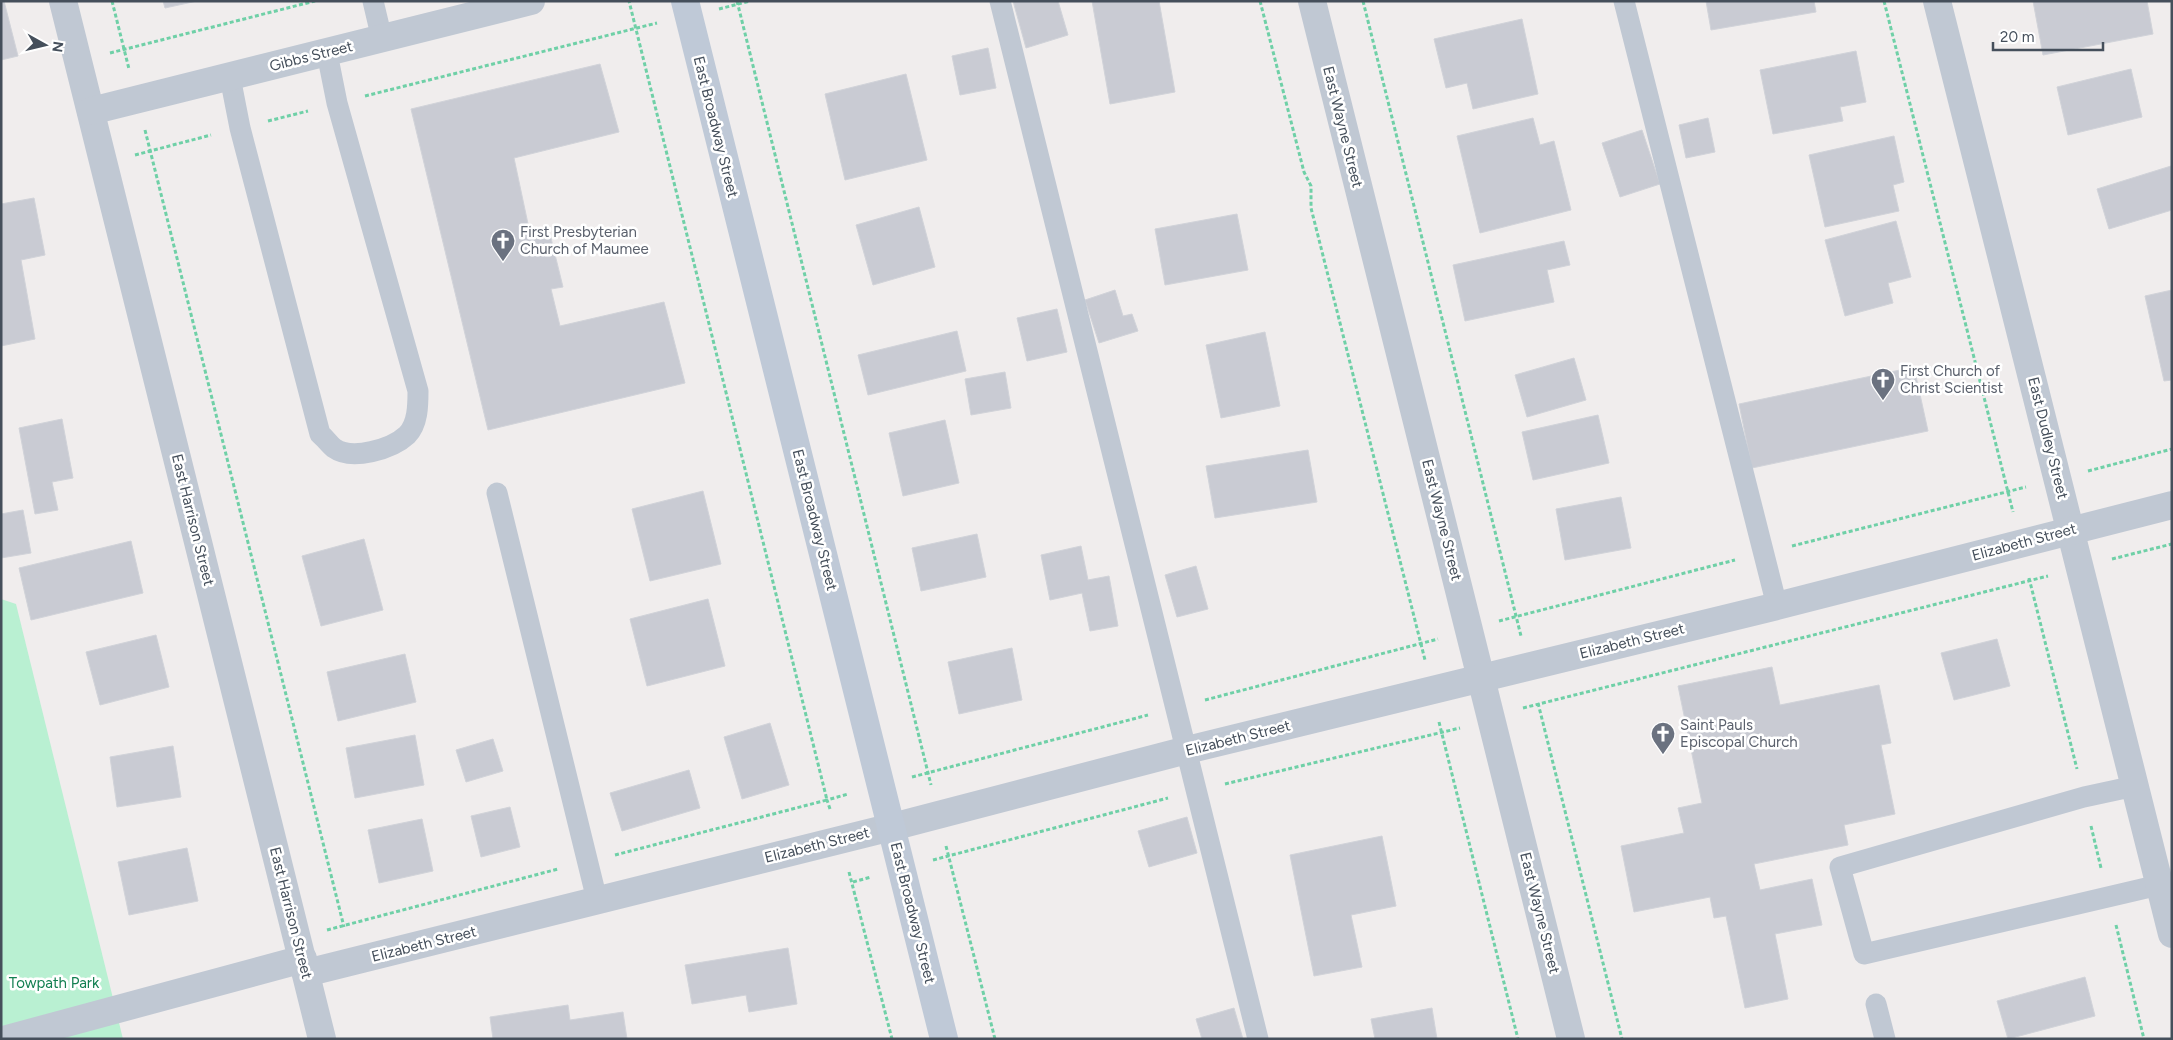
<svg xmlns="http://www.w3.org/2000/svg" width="2173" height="1040" font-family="Figtree,sans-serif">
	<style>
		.green { fill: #b9f0d2 }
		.building { fill: #c9cbd3; stroke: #d1d3d9 }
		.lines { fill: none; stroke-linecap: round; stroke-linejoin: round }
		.path { stroke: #6fd0a7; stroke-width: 3; stroke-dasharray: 4 2.5; stroke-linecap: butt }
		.lane { stroke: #c0c8d3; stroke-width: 21 }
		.street { stroke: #c0c8d3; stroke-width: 28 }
		.secondary { stroke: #bfc9d7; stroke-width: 28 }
		.labels { text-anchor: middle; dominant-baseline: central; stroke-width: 5; stroke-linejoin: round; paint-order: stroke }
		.street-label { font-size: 15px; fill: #454f5b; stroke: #fff }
		.worship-label { font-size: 15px; fill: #5b616d; stroke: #fff; text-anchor: start }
		.park-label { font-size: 15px; fill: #137f51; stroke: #fff }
	</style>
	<rect width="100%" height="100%" fill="#f0eded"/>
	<path class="green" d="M1,599L16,604L123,1039H1Z"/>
	<g class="building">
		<path d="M1,1H4L18,56L1,60Z"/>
		<path d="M163,1H197L165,8Z"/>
		<path d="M1013,1H1058L1068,35L1026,48Z"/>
		<path d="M1092,1H1159L1175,92L1110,104Z"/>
		<path d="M1706,1H1814L1816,12L1711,30Z"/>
		<path d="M2033,1H2147L2153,34L2043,55Z"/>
		<path d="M1522,19L1538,94L1473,109L1467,83L1446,88L1434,39Z"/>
		<path d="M988,48L996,88L960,95L952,56Z"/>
		<path d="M1856,51L1866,102L1840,107L1843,121L1773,134L1760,70Z"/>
		<path d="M600,64L619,132L514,158L531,238L550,234L563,287L551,289L560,326L664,302L685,383L488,430L411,109Z"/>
		<path d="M2131,69L2142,117L2068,135L2057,87Z"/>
		<path d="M906,74L927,160L845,180L825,94Z"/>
		<path d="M1533,118L1540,145L1554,141L1571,210L1480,233L1457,136Z"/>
		<path d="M1708,118L1715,152L1686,158L1679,125Z"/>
		<path d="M1642,130L1660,184L1620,197L1602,143Z"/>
		<path d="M1894,136L1904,182L1893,185L1899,211L1825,227L1809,155Z"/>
		<path d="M2171,166L2172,210L2109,229L2097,189Z"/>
		<path d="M34,198L45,255L21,260L35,339L1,346V204Z"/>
		<path d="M919,207L935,267L873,285L856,225Z"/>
		<path d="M1237,214L1248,270L1165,285L1155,229Z"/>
		<path d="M1896,221L1911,277L1888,283L1893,303L1845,316L1825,240Z"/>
		<path d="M1564,241L1570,265L1547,270L1554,302L1465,321L1453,265Z"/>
		<path d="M1115,290L1123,316L1132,314L1138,331L1099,343L1085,300Z"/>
		<path d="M2172,290V380L2164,381L2145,296Z"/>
		<path d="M1057,309L1067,352L1027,361L1017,318Z"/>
		<path d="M957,331L966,371L868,395L858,355Z"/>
		<path d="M1265,332L1280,406L1221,418L1206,345Z"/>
		<path d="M1574,358L1586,400L1527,417L1515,375Z"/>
		<path d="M1914,367L1928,431L1752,468L1739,404Z"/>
		<path d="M1005,372L1011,408L971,415L965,379Z"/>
		<path d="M1598,415L1609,463L1533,480L1522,432Z"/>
		<path d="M62,419L73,478L52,482L58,510L35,514L19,428Z"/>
		<path d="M945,420L959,483L903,496L889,433Z"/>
		<path d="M1308,450L1317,502L1215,518L1206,466Z"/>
		<path d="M703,491L721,564L650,581L632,509Z"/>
		<path d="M1621,497L1631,548L1565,560L1556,509Z"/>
		<path d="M23,510L31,553L1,558V514Z"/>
		<path d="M977,534L986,577L921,591L912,548Z"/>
		<path d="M364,539L383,610L321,626L302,556Z"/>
		<path d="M131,541L143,593L31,620L19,568Z"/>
		<path d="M1081,546L1088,580L1109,576L1118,626L1090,631L1082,593L1050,600L1041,555Z"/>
		<path d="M1196,566L1208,609L1177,617L1165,575Z"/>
		<path d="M708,599L725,666L647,686L630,619Z"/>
		<path d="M156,635L169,687L100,705L86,652Z"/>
		<path d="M1997,639L2010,686L1954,700L1941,653Z"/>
		<path d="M1012,648L1022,700L959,714L948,662Z"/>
		<path d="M405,654L416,702L338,721L327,672Z"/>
		<path d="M1772,667L1780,705L1879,685L1891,743L1881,745L1895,814L1844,825L1848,845L1754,864L1760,890L1812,879L1822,925L1775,934L1788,999L1745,1008L1726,916L1714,918L1710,897L1634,912L1621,846L1684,833L1678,808L1702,803L1678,686Z"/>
		<path d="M770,723L789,785L742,799L724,737Z"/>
		<path d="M415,735L424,785L355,798L346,748Z"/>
		<path d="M493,739L503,771L466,782L456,750Z"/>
		<path d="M173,746L181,797L117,807L110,757Z"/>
		<path d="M689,770L700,808L622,831L610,793Z"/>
		<path d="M510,807L520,847L481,857L471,816Z"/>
		<path d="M1187,817L1197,853L1149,867L1138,831Z"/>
		<path d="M422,819L433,871L379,883L368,830Z"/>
		<path d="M1382,836L1396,906L1351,915L1362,967L1314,976L1290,855Z"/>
		<path d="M187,848L198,901L129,915L118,862Z"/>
		<path d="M788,948L797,1004L749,1012L746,995L692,1004L685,965Z"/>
		<path d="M2085,977L2095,1016L2008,1039L1997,1001Z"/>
		<path d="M568,1005L570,1020L623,1012L627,1039H493L490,1017Z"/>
		<path d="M1234,1008L1243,1039H1202L1196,1019Z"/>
		<path d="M1432,1008L1437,1039H1375L1371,1019Z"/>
	</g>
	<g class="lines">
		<g class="path">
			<path d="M112,1L129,69"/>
			<path d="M737,1L931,785"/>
			<path d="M1260,1L1304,172L1311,186V208L1425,660"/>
			<path d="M1363,1L1521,636"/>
			<path d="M1884,1L2013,512"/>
			<path d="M719,9L750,1"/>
			<path d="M110,53L315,1"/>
			<path d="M365,96L657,23"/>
			<path d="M268,121L308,111"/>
			<path d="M145,130L344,927"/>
			<path d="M135,155L211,135"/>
			<path d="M2088,471L2172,449"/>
			<path d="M1792,546L2026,487"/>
			<path d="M2112,559L2172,544"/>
			<path d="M2029,578L2077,769"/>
			<path d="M1499,621L1735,560"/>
			<path d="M1205,700L1438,639"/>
			<path d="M1538,703L1622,1039"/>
			<path d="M1523,708L2048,576"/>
			<path d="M1439,722L1518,1039"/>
			<path d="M912,777L1148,715"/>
			<path d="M1225,784L1460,728"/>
			<path d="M830,809L827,800L848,794"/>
			<path d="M2091,826L2101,868"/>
			<path d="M946,846L995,1039"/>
			<path d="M615,855L827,800L629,1"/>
			<path d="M933,860L1168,798"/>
			<path d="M849,872L892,1039"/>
			<path d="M853,882L871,877"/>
			<path d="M2116,925L2144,1039"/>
			<path d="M327,930L558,869"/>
		</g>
		<g class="lane">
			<path d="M373,1L382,39"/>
			<path d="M1000,1L1258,1039"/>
			<path d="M1624,1L1777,606"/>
			<path d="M230,77L240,128L320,434C325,438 329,444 334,448C352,461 392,449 407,435C418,424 418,405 418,391L337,103L327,53"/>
			<path d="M497,493L597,900"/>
			<path d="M2135,786L2084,797L1840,867L1864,954L2159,885"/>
			<path d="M1876,1004L1885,1039"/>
		</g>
		<g class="street">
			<path d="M63,1L322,1039"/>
			<path d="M1312,1L1571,1039"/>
			<path d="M1937,1L2172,934"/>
			<path d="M91,111L531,1"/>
			<path d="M306,973L892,827L1187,750L1777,606L2172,505"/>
			<path d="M7,1039L303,959"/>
		</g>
		<path class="secondary" d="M685,1L944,1039"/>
	</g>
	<defs>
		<symbol id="church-pin" viewBox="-11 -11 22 30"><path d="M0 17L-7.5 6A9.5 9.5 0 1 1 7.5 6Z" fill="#6b7280" stroke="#fff"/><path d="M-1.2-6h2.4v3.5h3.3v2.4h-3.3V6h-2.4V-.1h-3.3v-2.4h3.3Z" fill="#fff"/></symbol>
	</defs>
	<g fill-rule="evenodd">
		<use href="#church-pin" x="489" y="227" width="28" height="38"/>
		<use href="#church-pin" x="1869" y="366" width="28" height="38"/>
		<use href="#church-pin" x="1649" y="720" width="28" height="38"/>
	</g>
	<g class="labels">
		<g class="street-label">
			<text transform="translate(311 56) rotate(-14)">Gibbs Street</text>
			<text transform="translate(716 127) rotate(76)">East Broadway Street</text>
			<text transform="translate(1343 127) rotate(76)">East Wayne Street</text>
			<text transform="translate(2048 438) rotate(76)">East Dudley Street</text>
			<text transform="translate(193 520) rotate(76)">East Harrison Street</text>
			<text transform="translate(815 520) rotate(76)">East Broadway Street</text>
			<text transform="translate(1442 520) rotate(76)">East Wayne Street</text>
			<text transform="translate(2024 542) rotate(-15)">Elizabeth Street</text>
			<text transform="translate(1632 641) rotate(-14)">Elizabeth Street</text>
			<text transform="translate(1238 738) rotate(-14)">Elizabeth Street</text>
			<text transform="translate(817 845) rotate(-14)">Elizabeth Street</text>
			<text transform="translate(291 913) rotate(76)">East Harrison Street</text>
			<text transform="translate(913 913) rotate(76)">East Broadway Street</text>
			<text transform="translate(1540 913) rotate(76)">East Wayne Street</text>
			<text transform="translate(424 944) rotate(-14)">Elizabeth Street</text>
		</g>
		<g class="worship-label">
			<text x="520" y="232">First Presbyterian<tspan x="520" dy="17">Church of Maumee</tspan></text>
			<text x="1900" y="371">First Church of<tspan x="1900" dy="17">Christ Scientist</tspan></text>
			<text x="1680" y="725">Saint Pauls<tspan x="1680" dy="17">Episcopal Church</tspan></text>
		</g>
		<g class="park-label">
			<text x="54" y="983">Towpath Park</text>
		</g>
	</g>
	<rect width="2173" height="1040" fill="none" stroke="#454f5b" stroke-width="5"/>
	<g transform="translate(45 45) rotate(98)" stroke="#ffffff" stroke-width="4" paint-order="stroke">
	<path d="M0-4L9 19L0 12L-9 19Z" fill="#454f5b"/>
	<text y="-8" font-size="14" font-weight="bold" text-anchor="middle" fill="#454f5b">N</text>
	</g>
	<path d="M1993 42v8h110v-8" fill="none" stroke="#454f5b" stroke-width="2.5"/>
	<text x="2000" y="42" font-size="15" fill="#454f5b" stroke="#ffffff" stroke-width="4" paint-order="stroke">20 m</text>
</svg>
